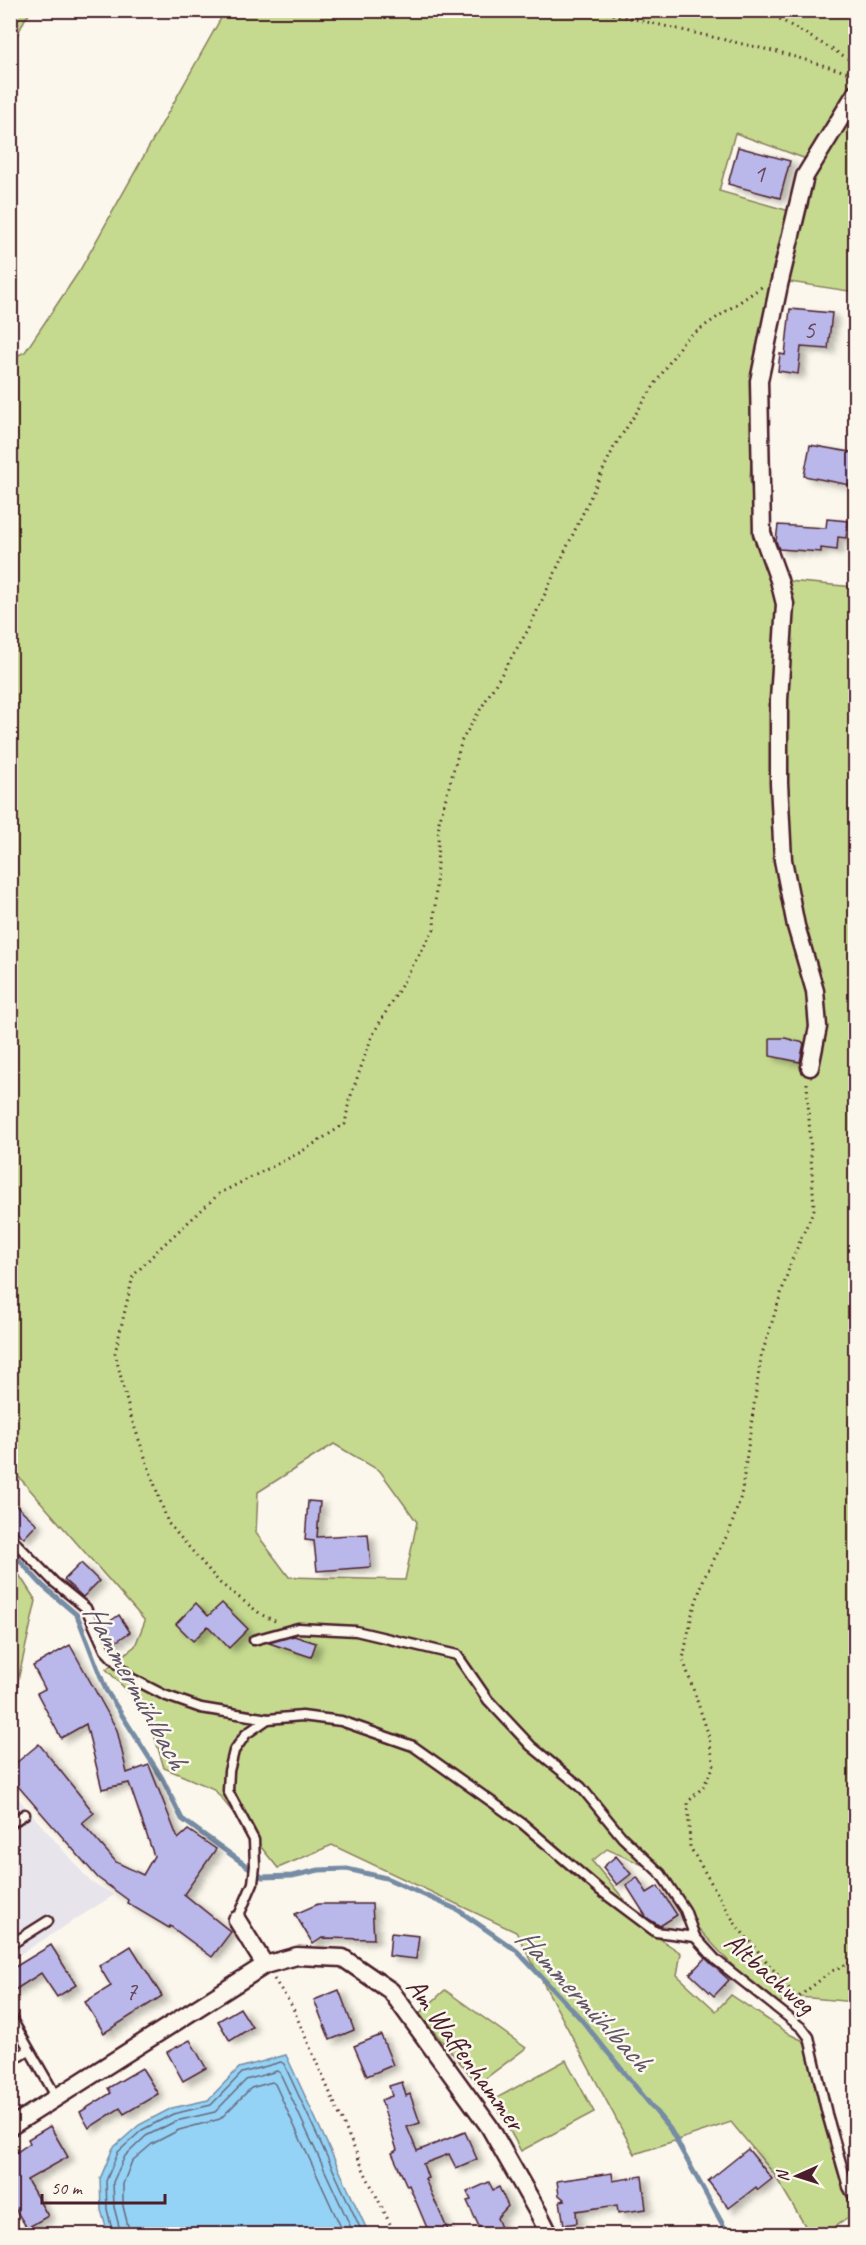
<svg xmlns="http://www.w3.org/2000/svg" width="866" height="2245" font-family="Caveat,sans-serif">
	<style>
		.built { fill: #e8e4eb }
		.green { fill: #c5da8f; stroke: #887c5d; stroke-width: 1.5; fill-rule: evenodd }
		.water { fill: #94d3f5; stroke: #768ba4; stroke-width: 1.5 }
		.lines { fill: none; stroke-linecap: round; stroke-linejoin: round }
		.shore { stroke: #68677c; stroke-width: 1.5 }
		.stream { stroke: #768ba4; stroke-width: 5 }
		.building { fill: #bab8ea; stroke: #4a1f2b; stroke-width: 1.5; filter: url(#shadow) }
		.lane-casing { stroke: #4a1f2b; stroke-width: 13 }
		.street-casing { stroke: #4a1f2b; stroke-width: 21 }
		.path { stroke: #4a1f2b; stroke-width: 3; stroke-dasharray: 1.5 4.5; stroke-linecap: butt }
		.lane { stroke: #fbf7ec; stroke-width: 8 }
		.street { stroke: #fbf7ec; stroke-width: 16 }
		.labels { text-anchor: middle; dominant-baseline: central; stroke-width: 5; stroke-linejoin: round; paint-order: stroke }
		.number-label { font-size: 26px; fill: #66455b }
		.street-label { font-size: 28px; fill: #4a1f2b; stroke: #fbf7ec }
		.water-label { font-size: 30px; font-style: italic; fill: #605568; stroke: #fbf7ec }
	</style>
	<defs>
		<filter id="shadow"><feDropShadow dx="6" dy="4" stdDeviation="3" flood-color="#0004"/></filter>
	</defs>
	<rect width="100%" height="100%" fill="#fbf7ec"/>
	<filter id="ink" filterUnits="userSpaceOnUse"><feTurbulence type="fractalNoise" baseFrequency=".0167" numOctaves="2"/><feDisplacementMap in="SourceGraphic" scale="12" xChannelSelector="R" yChannelSelector="G"/><feConvolveMatrix kernelMatrix="1 2 1 2 8 2 1 2 1" color-interpolation-filters="sRGB"/></filter>
	<g filter="url(#ink)">
		<path class="built" d="M10,1789L91,1882L114,1895L11,1960Z"/>
		<g class="green">
			<path d="M11,10L32,11L25,19L11,48Z"/>
			<path d="M225,11H855V90L809,160L735,133L719,191L793,212L855,109V292L777,280L756,381L750,480L763,544L776,580L855,587V2002L788,1996L779,2004L744,1978L686,1915L665,1882L652,1869L607,1849L592,1861L654,1935L681,1953L677,1975L716,2011L731,1995L791,2035L808,2043L855,2202V2213L825,2234H810L774,2174L731,2122L635,2154L516,1932L332,1845L278,1868L214,1789L164,1768L147,1711L106,1669L135,1646L145,1621L11,1468L10,359L25,352L80,270ZM334,1444L380,1471L417,1522L405,1580L289,1577L256,1533L258,1492Z"/>
			<path d="M11,1562L36,1601L11,1711Z"/>
			<path d="M445,1990L526,2048L478,2084L419,2014Z"/>
			<path d="M566,2060L594,2112L521,2151L493,2100Z"/>
		</g>
		<path class="water" d="M286,2055L369,2234H108L101,2210L100,2179L113,2148L139,2125L172,2108L208,2100L239,2068Z"/>
		<g class="lines">
			<g class="shore">
				<path d="M113,2234L107,2209L106,2181L118,2152L142,2130L173,2114L211,2105L242,2073L281,2062L284,2064L363,2234"/>
				<path d="M121,2234L114,2207L113,2182L125,2156L146,2136L176,2121L215,2112L246,2080L277,2071L280,2073L354,2234"/>
				<path d="M130,2234L123,2206V2184L132,2161L152,2144L179,2130L220,2119L251,2088L272,2082L275,2084L344,2234"/>
			</g>
			<path class="stream" d="M10,1550L43,1586L77,1615L106,1690L162,1778L182,1819L262,1877L292,1876L319,1870L347,1869L386,1878L458,1910L517,1951L580,2018L670,2129L728,2234"/>
		</g>
		<g class="building">
			<path d="M738,147L790,161L780,198L728,184Z"/>
			<path d="M790,309L832,313L828,349L801,347L798,374L778,371L780,354L785,355Z"/>
			<path d="M810,445L855,453V486L804,476Z"/>
			<path d="M827,519L848,521L846,538L838,537L837,550L821,548V552L779,549L776,541L778,525L826,528Z"/>
			<path d="M770,1038H785L804,1043L800,1062L770,1056Z"/>
			<path d="M10,1500L37,1524L24,1538L10,1525Z"/>
			<path d="M308,1501L320,1502L317,1537L368,1534L371,1567L317,1571L314,1541L305,1540Z"/>
			<path d="M81,1563L99,1581L83,1597L64,1580Z"/>
			<path d="M196,1603L208,1616L222,1603L248,1629L229,1648L208,1626L193,1641L176,1624Z"/>
			<path d="M119,1615L130,1632L111,1645L102,1627Z"/>
			<path d="M294,1636L316,1643L311,1657L269,1643Z"/>
			<path d="M70,1645L117,1730L127,1773L149,1765L178,1839L188,1830L216,1849L184,1894L231,1932L212,1957L170,1926L169,1928L127,1903L128,1900L98,1878L10,1777V1768L39,1744L94,1813L82,1823L116,1862L143,1875L154,1856L129,1783L102,1789L86,1724L61,1738L37,1693L45,1689L33,1666Z"/>
			<path d="M616,1856L631,1874L617,1885L603,1867Z"/>
			<path d="M637,1877L647,1893L658,1886L677,1915L660,1926L647,1918L626,1885Z"/>
			<path d="M318,1904H372L374,1939L322,1938L313,1944L295,1914Z"/>
			<path d="M391,1933L419,1936L416,1959L389,1956Z"/>
			<path d="M51,1945L76,1985L57,1997L41,1973L10,1993V1970Z"/>
			<path d="M131,1946L162,1996L104,2033L85,2002L111,1986L99,1966Z"/>
			<path d="M705,1958L729,1980L714,1996L690,1974Z"/>
			<path d="M339,1990L354,2030L330,2040L314,2000Z"/>
			<path d="M240,2008L252,2027L230,2041L218,2021Z"/>
			<path d="M381,2035L393,2065L367,2076L354,2046Z"/>
			<path d="M190,2040L206,2068L183,2081L167,2052Z"/>
			<path d="M142,2068L158,2094L124,2114L120,2108L89,2128L80,2112L111,2093L108,2088Z"/>
			<path d="M402,2082L406,2096L410,2094L420,2123L407,2127L417,2151L465,2132L477,2159L456,2168L449,2154L423,2164L428,2178L425,2179L450,2235H430L409,2185L407,2186L392,2153L397,2150L381,2100L392,2096L389,2086Z"/>
			<path d="M50,2126L68,2157L27,2180L48,2216L27,2228L10,2201V2157L30,2143L28,2139Z"/>
			<path d="M748,2149L772,2179L758,2190L756,2187L729,2208L708,2181Z"/>
			<path d="M612,2173L613,2181L642,2176L646,2209L618,2213L617,2205L576,2211L577,2223L564,2225L560,2201L565,2200L559,2195L557,2181Z"/>
			<path d="M489,2182L493,2190L499,2187L508,2206L497,2218L504,2235H483L467,2201L471,2200L467,2192Z"/>
		</g>
		<g class="lines">
			<defs>
				<g id="lane">
					<path d="M10,1537L54,1582L86,1608L105,1650L131,1678L164,1695L201,1708L268,1719"/>
					<path d="M254,1640L298,1628L356,1631L457,1655L488,1700L531,1746L581,1787L622,1837L661,1874L685,1910L695,1937"/>
					<path d="M10,1824L25,1814"/>
					<path d="M237,1920L253,1883L255,1866L254,1840L228,1791L229,1771L234,1751L246,1734L268,1719L302,1716L341,1721L413,1746L523,1824L600,1890L656,1932L695,1937L716,1960L802,2028L809,2037L827,2114L848,2187L856,2201"/>
					<path d="M10,1945L48,1921"/>
					<path d="M10,2016L57,2098"/>
					<path d="M10,2062L29,2050"/>
				</g>
				<g id="street">
					<path d="M810,1067L818,1027L815,991L796,926L783,860L779,783V700L785,604L779,580L762,533L759,381L779,285L805,176L856,93"/>
					<path d="M237,1920L265,1965"/>
					<path d="M10,2127L265,1965L297,1956L343,1958L391,1991L489,2126L539,2214L549,2234"/>
				</g>
			</defs>
			<use href="#lane" class="lane-casing"/>
			<use href="#street" class="street-casing"/>
			<g class="path">
				<path d="M400,10L415,14L436,10"/>
				<path d="M595,10L782,53L856,75"/>
				<path d="M764,10L856,63"/>
				<path d="M275,1621L262,1615L220,1583L168,1523L130,1414L115,1353L133,1276L159,1249L220,1193L301,1152L345,1124L349,1101L372,1036L434,929L439,822L462,740L528,630L614,447L684,340L763,286"/>
				<path d="M274,1979L292,2006L365,2173L395,2234"/>
				<path d="M797,1998L736,1925L690,1847L688,1802L703,1787L714,1766L708,1733L683,1659L692,1614L704,1578L730,1530L741,1496L761,1357L791,1262L814,1209L807,1083"/>
				<path d="M795,2007L797,1998L832,1971L856,1960"/>
			</g>
			<use href="#lane" class="lane"/>
			<use href="#street" class="street"/>
		</g>
	</g>
	<g class="labels">
		<g class="number-label">
			<text x="759" y="173">1</text>
			<text x="809" y="329">5</text>
			<text x="131" y="1991">7</text>
		</g>
		<g class="street-label">
			<text transform="translate(770 1973) rotate(41)">Altbachweg</text>
			<text transform="translate(466 2054) rotate(54)">Am Waffenhammer</text>
		</g>
		<g class="water-label">
			<text transform="translate(136 1686) rotate(61)">Hammermühlbach</text>
			<text transform="translate(584 1999) rotate(47)">Hammermühlbach</text>
		</g>
	</g>
	<rect width="866" height="2245" fill="none" stroke="#fbf7ec" stroke-width="36"/>
	<rect x="18" y="18" width="830" height="2209" fill="none" stroke="#4a1f2b" stroke-width="2" filter="url(#ink)"/>
	<g transform="translate(797 2176) rotate(267)" stroke="#fbf7ec" stroke-width="4.5" paint-order="stroke">
	<path d="M0-4.5L10 22L0 15L-10 22Z" fill="#4a1f2b"/>
	<text y="-9" font-size="16" font-weight="bold" text-anchor="middle" fill="#4a1f2b">N</text>
	</g>
	<path d="M42 2194v9h123v-9" fill="none" stroke="#4a1f2b" stroke-width="3"/>
	<text x="51" y="2194" font-size="18" fill="#4a1f2b" stroke="#fbf7ec" stroke-width="4.5" paint-order="stroke">50 m</text>
</svg>
